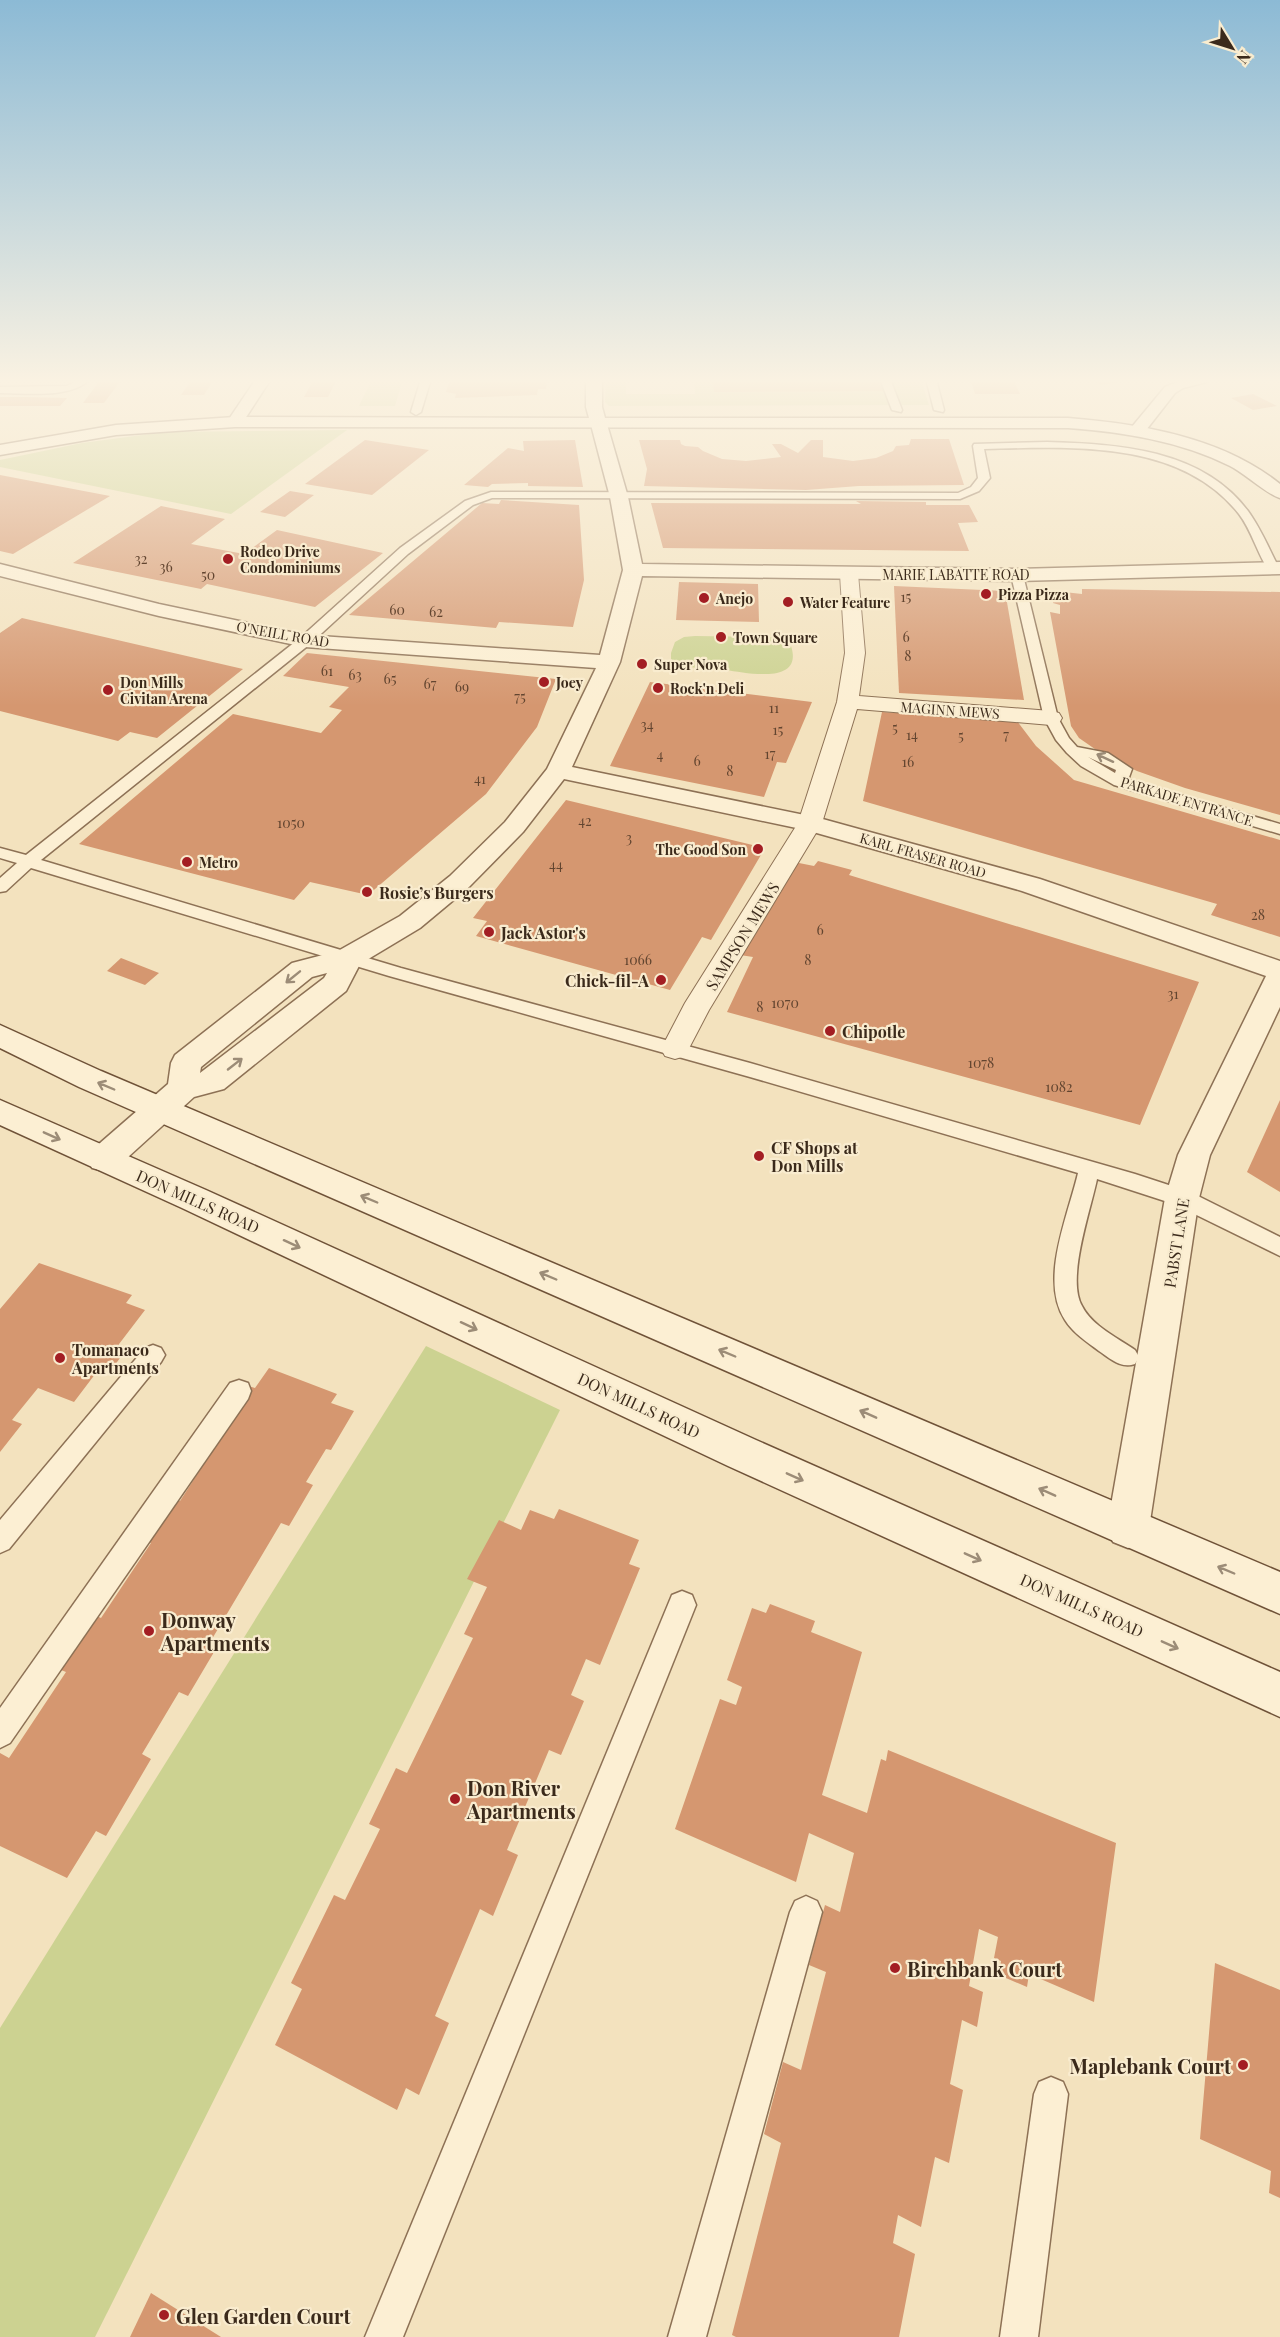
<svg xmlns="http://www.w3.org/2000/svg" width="1280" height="2337" font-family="'Playfair Display',serif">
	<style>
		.green { fill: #ccd291 }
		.building { fill: #d59770 }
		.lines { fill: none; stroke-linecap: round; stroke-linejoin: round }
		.service-casing { stroke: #8d7155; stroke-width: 3 }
		.pedestrian-casing { stroke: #8d7155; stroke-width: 2 }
		.minor-casing { stroke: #8d7155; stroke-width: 3 }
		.tertiary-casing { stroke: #8d7155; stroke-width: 3 }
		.secondary-casing { stroke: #6f5238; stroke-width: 3 }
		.service { fill: #fcefd3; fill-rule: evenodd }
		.pedestrian { fill: #fcefd3; fill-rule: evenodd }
		.minor { fill: #fcefd3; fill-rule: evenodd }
		.tertiary { fill: #fcefd3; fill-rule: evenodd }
		.secondary { fill: #fcefd3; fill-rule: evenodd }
		.oneway { stroke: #9c8c77 }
		.poi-dot { fill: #a31e23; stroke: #f9eccf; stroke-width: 2 }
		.labels { text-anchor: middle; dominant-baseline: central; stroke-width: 4.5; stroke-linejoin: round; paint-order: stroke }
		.far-poi-label { font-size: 14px; font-weight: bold; fill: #3b2a1b; stroke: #f9eccf; text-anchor: start }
		.number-label { font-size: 14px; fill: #624530 }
		.far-street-label { font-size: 14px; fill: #3b2a1b; stroke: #f9eccf }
		.poi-label { font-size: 16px; font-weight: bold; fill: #3b2a1b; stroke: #f9eccf; text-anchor: start }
		.street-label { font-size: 16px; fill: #3b2a1b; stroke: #f9eccf }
		.near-poi-label { font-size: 20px; font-weight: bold; fill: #3b2a1b; stroke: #f9eccf; text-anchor: start }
	</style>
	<rect width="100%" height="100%" fill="#f3e2be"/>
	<g class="green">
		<path d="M372,379H403L395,406H359Z"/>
		<path d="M606,379H626V394H695L694,379H713L715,392L883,391L879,379H921L929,405L609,406L605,402Z"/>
		<path d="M347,430L231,514L0,467V460L82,443L165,432Z"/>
		<path d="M695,636L770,637L780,640L791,646C804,685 746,673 726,670C709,668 686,670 671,659V653L675,642L684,637Z"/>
		<path d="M426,1346L560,1410L95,2337H0V2028Z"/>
	</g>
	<g class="building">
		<path d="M101,379H122L104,403H83Z"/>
		<path d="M192,379H214L204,395H181Z"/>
		<path d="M314,379H337L328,397H304Z"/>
		<path d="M450,379H492L491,381L533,379L547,382L546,389H538L537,395L455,398L456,394L446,392Z"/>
		<path d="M713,379H879L883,391L714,392Z"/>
		<path d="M970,379H1013L1020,394H975Z"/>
		<path d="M1091,379H1114L1120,382L1101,385Z"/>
		<path d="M1253,394L1277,406L1253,410L1231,398Z"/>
		<path d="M0,397H26L67,398L60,406H0Z"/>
		<path d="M911,439H949L964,485L859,486L806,490L644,486L647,469L639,440H680L681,444L685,446L698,447L703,451L722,459L746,461L781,457L772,444H781L798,453L811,440H823V457L853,461L876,458L893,451L896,446L909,445Z"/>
		<path d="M365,440L429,450L372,495L305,484Z"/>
		<path d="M575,440L583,487L528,486V483L492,484L488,487L464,485L508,448L524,451L523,441Z"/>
		<path d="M0,475L110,496L13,554L0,551Z"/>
		<path d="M290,491L314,495L285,517L260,512Z"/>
		<path d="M501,500L579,505L584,580L573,627L499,622L496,628L349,615L482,503L499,504Z"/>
		<path d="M856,501L926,502V505H969L978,522L958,523L969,551L663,548L651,503L861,504Z"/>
		<path d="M161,506L225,519L191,544L244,554L277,530L383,553L315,607L207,584L201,589L73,563Z"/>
		<path d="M679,582L758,584L759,622L676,620Z"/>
		<path d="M894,586L1005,591L1024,700L899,693Z"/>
		<path d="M1082,589L1280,592V815L1185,788L1137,771L1105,756L1079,738L1071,726L1050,612L1060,614V605L1053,603L1055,591L1082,594Z"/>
		<path d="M22,618L243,669L157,738L130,732L118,741L0,711V633Z"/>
		<path d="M307,653L556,679L537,727L486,794L368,895L310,882L294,900L79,844L233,714L321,733L342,710L329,707L349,687L283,676Z"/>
		<path d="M650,682L812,702L786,763L777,762L764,797L610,766Z"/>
		<path d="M882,712L1017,721L1036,746L1074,780L1280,840V937L1211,915L1217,904L863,801Z"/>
		<path d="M566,800L765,848L711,940L702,937L670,990L476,936L487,921L473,918Z"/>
		<path d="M818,861L852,870L849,875L1199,982L1140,1125L727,1012L753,957L740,955L794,862L814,866Z"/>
		<path d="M121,958L159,973L145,985L107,971Z"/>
		<path d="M1280,1100V1192L1247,1172Z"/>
		<path d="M39,1263L132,1295L126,1303L145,1310L116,1348L125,1351L112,1369L102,1365L74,1402L38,1388L12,1420L22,1424L0,1452V1309Z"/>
		<path d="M269,1368L337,1394L331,1403L354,1411L331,1450L326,1449L306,1482L313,1485L289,1526L281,1523L209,1644L217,1647L188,1696L179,1692L142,1754L151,1759L106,1836L96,1831L67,1878L0,1846V1753L9,1758L66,1672L56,1668L92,1614L101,1618L151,1543L142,1539L170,1497L180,1501L200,1470L201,1469L192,1465L245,1385L255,1388Z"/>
		<path d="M559,1509L639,1540L629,1564L640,1568L600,1665L586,1659L571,1695L584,1701L561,1755L549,1750L507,1850L518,1855L493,1916L480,1909L435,2016L449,2023L419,2095L406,2088L397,2110L275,2045L302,1989L291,1983L334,1895L345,1900L380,1829L369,1824L396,1768L407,1773L473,1638L464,1634L487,1587L467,1579L499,1520L521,1530L530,1510L554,1519Z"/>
		<path d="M770,1604L815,1621L811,1632L862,1652L822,1795L867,1813L881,1759L886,1761L888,1750L1116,1843L1094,2002L1029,1974L1027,1987L999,1975L1001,1961L994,1958L998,1937L979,1929L969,1986L983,1992L977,2027L962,2020L950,2084L963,2090L949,2163L935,2157L921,2227L898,2215L893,2243L915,2254L899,2337H736L732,2335L781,2143L764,2134L783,2062L801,2070L826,1972L809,1965L825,1905L840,1912L854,1853L809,1833L796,1882L675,1829L720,1699L736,1705L742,1687L727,1680L752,1608L766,1613Z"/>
		<path d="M1215,1963L1280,1990V2198L1269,2193L1271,2171L1200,2139Z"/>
		<path d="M151,2293L221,2337H130Z"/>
	</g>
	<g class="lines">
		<defs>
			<g id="service">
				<path d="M80,379H90C71,399 27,393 0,393V387L67,386Z"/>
				<path d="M421,379H431L421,412L416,415L411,412Z"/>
				<path d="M880,379H890L902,410L901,412L892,410Z"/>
				<path d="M926,379H936L944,410L943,412L934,410Z"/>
				<path d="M1047,442C1118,444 1202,449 1248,511C1261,529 1269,549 1279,568L1277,571H1269C1257,553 1252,531 1239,514C1180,439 1070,447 984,449L990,478L979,491L960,499L492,498L473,505L408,554L310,644L41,860L401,968L750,1063L1135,1174L1190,1192L1280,1237V1256L1174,1204L1097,1179C1091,1209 1066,1279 1082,1306C1092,1326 1118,1338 1135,1350L1139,1357L1135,1364C1121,1369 1111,1359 1099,1351C1087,1342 1073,1333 1065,1320C1039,1280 1068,1216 1078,1173L750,1077L389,976L31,868L6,891L0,892V878L17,863L0,858V848L26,855L300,638L400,548L465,501L491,492L958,493L971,487L978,478L973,446L974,444Z"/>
				<path d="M1017,571L1023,575L1058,718L1069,738L1077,747L1108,753L1132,769L1128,780L1280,824V834L1114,785L1081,766L1067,753L1056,740L1044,718L1011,575ZM1088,757L1116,770L1115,773Z"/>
				<path d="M153,1345L161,1348L165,1355L161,1362L9,1549L0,1553V1520L145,1348Z"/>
				<path d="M239,1380L248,1383L251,1391L248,1399L10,1743L0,1748V1708L230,1383Z"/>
				<path d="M682,1591L692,1595L696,1605L403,2337H365L672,1595Z"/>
				<path d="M806,1896L817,1901L822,1912L706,2337H668L790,1912L795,1901Z"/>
				<path d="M1051,2077L1063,2082L1068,2094L1038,2337H1000L1034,2094L1039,2082Z"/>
			</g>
			<path id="pedestrian" d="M849,568L856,570L858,574L865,653L859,696L1051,711L1059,713L1062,718L1059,723L1051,725L857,709L822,823L709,1010L685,1056L675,1059L665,1056L661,1049L685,1003L798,823L837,702L845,653L840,574L842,570Z"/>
			<g id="minor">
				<path d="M256,379H271L241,425H229L227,422Z"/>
				<path d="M1185,379H1210L1207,382L1183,388L1175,393L1143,434H1131L1129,431L1131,428L1165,387Z"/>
				<path d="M598,416L606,421L628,497L642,564L1017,569L1280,562V574L1017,581L642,576L620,662L572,767L819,818L1040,879L1280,961V1007L1210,1155L1199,1198L1149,1528L1143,1542L1128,1548L1113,1542L1107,1528L1165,1198L1178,1155L1266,976L1022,891L806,830L564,779L523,832L468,888L420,928L360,964L346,991L224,1089L194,1097L116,1168L104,1171L92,1168L88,1159L92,1150L168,1084L171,1063L175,1055L292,963L338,951L400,916L450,876L505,822L547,769L596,668L305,647L159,616L0,576V564L159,604L305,635L600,655L623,570L610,497L590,421ZM327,973L324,978L200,1073L201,1067L312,977Z"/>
			</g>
			<path id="tertiary" d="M586,379H602V407L605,418H1068C1141,424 1222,437 1280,484V498C1268,495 1244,473 1230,466C1180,441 1123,432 1068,428L235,427L116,435L0,455V445L116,425L235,417L589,418L586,407Z"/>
			<g id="secondary">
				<path d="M0,1025L101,1071L1280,1572V1614L79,1087L0,1048Z"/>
				<path d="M0,1100L206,1190L756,1440L1280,1672V1717L728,1466L182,1208L0,1125Z"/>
			</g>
		</defs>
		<use href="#service" class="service-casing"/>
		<use href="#pedestrian" class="pedestrian-casing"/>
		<use href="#minor" class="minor-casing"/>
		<use href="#tertiary" class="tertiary-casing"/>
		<use href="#secondary" class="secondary-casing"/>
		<use href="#service" class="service"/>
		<use href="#pedestrian" class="pedestrian"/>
		<use href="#minor" class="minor"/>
		<use href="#tertiary" class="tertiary"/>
		<use href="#secondary" class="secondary"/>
	</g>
	<defs><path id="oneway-shaft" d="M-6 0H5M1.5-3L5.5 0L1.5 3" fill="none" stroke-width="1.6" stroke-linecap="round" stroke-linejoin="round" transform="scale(1.5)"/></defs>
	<g class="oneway">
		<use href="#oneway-shaft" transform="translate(1105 758) rotate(-155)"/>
		<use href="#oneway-shaft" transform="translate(293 977) rotate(141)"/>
		<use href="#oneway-shaft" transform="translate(235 1064) rotate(-38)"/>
		<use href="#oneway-shaft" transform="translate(106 1086) rotate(-157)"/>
		<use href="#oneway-shaft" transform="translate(52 1136) rotate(24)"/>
		<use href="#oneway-shaft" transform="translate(369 1199) rotate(-157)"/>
		<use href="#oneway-shaft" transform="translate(292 1244) rotate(25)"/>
		<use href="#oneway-shaft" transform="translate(548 1276) rotate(-157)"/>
		<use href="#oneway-shaft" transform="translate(469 1326) rotate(25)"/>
		<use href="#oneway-shaft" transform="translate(727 1353) rotate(-157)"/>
		<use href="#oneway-shaft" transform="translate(868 1414) rotate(-156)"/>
		<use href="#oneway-shaft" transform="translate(795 1477) rotate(24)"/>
		<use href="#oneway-shaft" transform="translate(1047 1492) rotate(-156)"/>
		<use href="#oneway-shaft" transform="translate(973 1557) rotate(24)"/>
		<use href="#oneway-shaft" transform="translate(1226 1570) rotate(-157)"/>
		<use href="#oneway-shaft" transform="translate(1170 1645) rotate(24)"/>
	</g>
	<linearGradient id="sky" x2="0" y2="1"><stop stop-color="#8cbad5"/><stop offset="0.54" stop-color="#faf2e2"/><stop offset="1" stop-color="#faf2e2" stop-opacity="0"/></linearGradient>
	<rect width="1280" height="706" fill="url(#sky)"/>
	<g class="poi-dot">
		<circle cx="228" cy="559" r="6"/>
		<circle cx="986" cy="594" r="6"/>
		<circle cx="704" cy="598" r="6"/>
		<circle cx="788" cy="602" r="6"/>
		<circle cx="721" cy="637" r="6"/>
		<circle cx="642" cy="664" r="6"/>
		<circle cx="544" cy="682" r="6"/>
		<circle cx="658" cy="688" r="6"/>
		<circle cx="108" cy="690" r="6"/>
		<circle cx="758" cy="849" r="6"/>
		<circle cx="187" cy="862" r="6"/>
		<circle cx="367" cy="892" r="6"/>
		<circle cx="489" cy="932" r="6"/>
		<circle cx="661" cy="980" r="6"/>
		<circle cx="830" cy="1031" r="6"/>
		<circle cx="759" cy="1156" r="6"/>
		<circle cx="60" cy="1358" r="6"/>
		<circle cx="149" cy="1631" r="6"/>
		<circle cx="455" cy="1799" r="6"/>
		<circle cx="895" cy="1968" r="6"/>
		<circle cx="1243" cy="2065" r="6"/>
		<circle cx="164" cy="2315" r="6"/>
	</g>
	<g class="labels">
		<g class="far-poi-label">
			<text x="240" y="551">Rodeo Drive<tspan x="240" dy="16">Condominiums</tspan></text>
			<text x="998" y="594">Pizza Pizza</text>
			<text x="716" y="598">Anejo</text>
			<text x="800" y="602">Water Feature</text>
			<text x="733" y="637">Town Square</text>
			<text x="654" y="664">Super Nova</text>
			<text x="120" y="682">Don Mills<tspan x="120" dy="16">Civitan Arena</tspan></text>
			<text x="556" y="682">Joey</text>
			<text x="670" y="688">Rock'n Deli</text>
			<text x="746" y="849" text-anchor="end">The Good Son</text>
			<text x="199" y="862">Metro</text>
		</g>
		<g class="number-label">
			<text x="141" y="558">32</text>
			<text x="166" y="566">36</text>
			<text x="208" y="574">50</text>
			<text x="906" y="596">15</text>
			<text x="397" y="609">60</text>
			<text x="436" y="611">62</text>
			<text x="906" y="636">6</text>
			<text x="908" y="655">8</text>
			<text x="327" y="670">61</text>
			<text x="355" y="674">63</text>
			<text x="390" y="678">65</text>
			<text x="430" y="683">67</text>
			<text x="462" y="686">69</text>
			<text x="520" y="696">75</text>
			<text x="774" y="707">11</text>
			<text x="647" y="724">34</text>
			<text x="895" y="727">5</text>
			<text x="778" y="729">15</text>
			<text x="912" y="734">14</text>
			<text x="1006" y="734">7</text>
			<text x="961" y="735">5</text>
			<text x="770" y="753">17</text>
			<text x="660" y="754">4</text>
			<text x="697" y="760">6</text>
			<text x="908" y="761">16</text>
			<text x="730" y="770">8</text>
			<text x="480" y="778">41</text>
			<text x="585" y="820">42</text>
			<text x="291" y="822">1050</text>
			<text x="629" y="837">3</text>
			<text x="556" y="864">44</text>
			<text x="1258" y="914">28</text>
			<text x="820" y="929">6</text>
			<text x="638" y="959">1066</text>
			<text x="808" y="959">8</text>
			<text x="1173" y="993">31</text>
			<text x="785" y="1002">1070</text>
			<text x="760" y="1006">8</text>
			<text x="981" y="1062">1078</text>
			<text x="1059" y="1086">1082</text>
		</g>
		<g class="far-street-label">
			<text x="956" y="574">MARIE LABATTE ROAD</text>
			<text transform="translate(283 634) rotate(10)">O'NEILL ROAD</text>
			<text transform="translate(950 710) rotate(4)">MAGINN MEWS</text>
			<text transform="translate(1187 801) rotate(17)">PARKADE ENTRANCE</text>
			<text transform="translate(923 855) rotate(16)">KARL FRASER ROAD</text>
		</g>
		<g class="poi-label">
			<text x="379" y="892">Rosie’s Burgers</text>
			<text x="501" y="932">Jack Astor's</text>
			<text x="649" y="980" text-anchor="end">Chick-fil-A</text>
			<text x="842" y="1031">Chipotle</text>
			<text x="771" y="1147">CF Shops at<tspan x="771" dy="18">Don Mills</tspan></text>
			<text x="72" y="1349">Tomanaco<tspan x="72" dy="18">Apartments</tspan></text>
		</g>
		<g class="street-label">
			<text transform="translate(742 936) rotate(-58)">SAMPSON MEWS</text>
			<text transform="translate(198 1201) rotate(24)">DON MILLS ROAD</text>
			<text transform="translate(1176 1243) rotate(-81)">PABST LANE</text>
			<text transform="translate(639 1405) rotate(25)">DON MILLS ROAD</text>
			<text transform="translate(1082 1605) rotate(24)">DON MILLS ROAD</text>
		</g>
		<g class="near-poi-label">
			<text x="161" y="1619">Donway<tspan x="161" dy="23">Apartments</tspan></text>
			<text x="467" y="1787">Don River<tspan x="467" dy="23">Apartments</tspan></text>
			<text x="907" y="1968">Birchbank Court</text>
			<text x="1231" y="2065" text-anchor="end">Maplebank Court</text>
			<text x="176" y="2315">Glen Garden Court</text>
		</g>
	</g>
	<g transform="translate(1232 48) rotate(128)" stroke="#f9eccf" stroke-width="4.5" paint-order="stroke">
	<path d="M0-4.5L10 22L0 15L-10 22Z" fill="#3b2a1b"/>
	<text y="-9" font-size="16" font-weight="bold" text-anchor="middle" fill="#3b2a1b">N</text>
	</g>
</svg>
